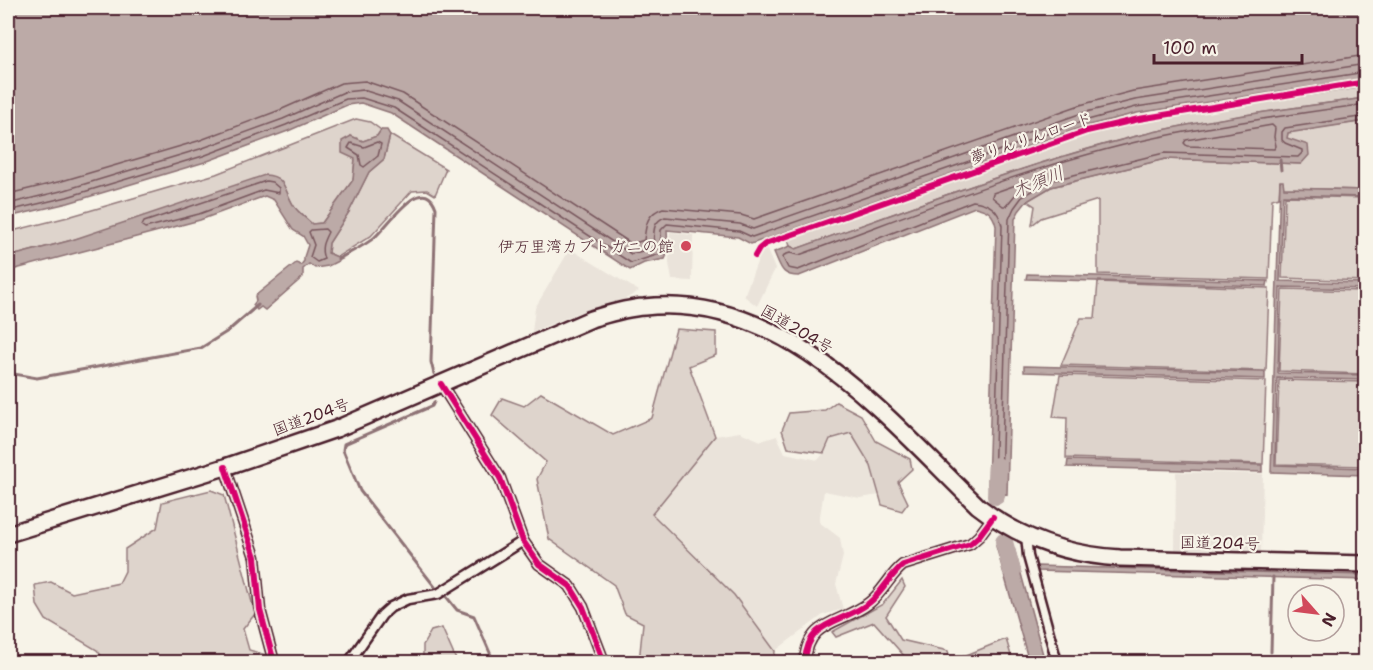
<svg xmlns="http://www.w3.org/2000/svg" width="1373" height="670" font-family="'Shantell Sans','Klee One',sans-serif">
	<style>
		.built { fill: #eae3da }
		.green { fill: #ded4cc; stroke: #947a7c; stroke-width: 1.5 }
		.water { fill: #bcaaa7; stroke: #8e7275; stroke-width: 1.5 }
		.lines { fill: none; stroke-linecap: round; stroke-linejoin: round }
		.shore { stroke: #78575d; stroke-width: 1.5 }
		.stream { stroke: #8e7275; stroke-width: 3 }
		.river { stroke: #bcaaa7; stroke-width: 18 }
		.street-casing { stroke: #4a1f2b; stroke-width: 13 }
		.highway-casing { stroke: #4a1f2b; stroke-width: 20 }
		.street { stroke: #f7f3e8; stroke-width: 8 }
		.highway { stroke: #f7f3e8; stroke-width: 15 }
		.cycleway-casing { stroke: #f7f3e8; stroke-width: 10 }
		.cycleway { stroke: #d6006c; stroke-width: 6 }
		.poi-dot { fill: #d1495b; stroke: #f7f3e8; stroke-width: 2 }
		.labels { text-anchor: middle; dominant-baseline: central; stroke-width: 4.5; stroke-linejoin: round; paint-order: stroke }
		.street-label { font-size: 16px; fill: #4a1f2b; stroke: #f7f3e8 }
		.poi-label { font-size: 16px; fill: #4a1f2b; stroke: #f7f3e8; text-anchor: end }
		.water-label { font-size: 18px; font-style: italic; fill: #6c4950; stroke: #f7f3e8 }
	</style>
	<rect width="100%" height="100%" fill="#f7f3e8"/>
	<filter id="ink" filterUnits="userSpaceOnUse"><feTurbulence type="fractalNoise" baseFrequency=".0167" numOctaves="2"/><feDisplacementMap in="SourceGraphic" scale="12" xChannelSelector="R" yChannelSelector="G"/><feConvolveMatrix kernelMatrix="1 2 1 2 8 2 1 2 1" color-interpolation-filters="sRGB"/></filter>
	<g filter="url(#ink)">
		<g class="built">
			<path d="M670,232L693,235L692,281L672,280L669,263Z"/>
			<path d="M570,249L639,291L622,301L580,312L532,332L535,308Z"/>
			<path d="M767,250L775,269L757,306L744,296L761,252Z"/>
			<path d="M740,432L761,441L777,436L785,453L818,460L824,453L830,439L851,433L871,466L879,495L860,498L824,491L819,522L840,538L843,556L836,584L843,609L823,615L775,651L734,595L652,513L715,436Z"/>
			<path d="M1176,472L1263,474L1261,553L1175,551Z"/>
		</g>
		<g class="green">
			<path d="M1365,87V98C1288,109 1209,118 1132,137C1018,166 907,209 796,249L790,246L788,240L1090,134L1141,121Z"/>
			<path d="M356,119L370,122L381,130L377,136L363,141L351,136L355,158L353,180L322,223L312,224L294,207L283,184L8,257V232L68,217L216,174Z"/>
			<path d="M1365,121V190L1283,188L1280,181L1279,197L1272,199L1269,279L1098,274V200L1041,218L1032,225L1035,206L1027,201L1051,187L1165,159L1301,164L1287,138L1288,132Z"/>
			<path d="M390,135L446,169L435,195L427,190L412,191L371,236L337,257L328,253L329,243L349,212L369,172L384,159Z"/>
			<path d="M1285,196L1365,198V281L1282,278Z"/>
			<path d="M1098,282L1269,288L1266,371L1061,365L1081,318H1095Z"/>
			<path d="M1282,289L1365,291V374L1279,371Z"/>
			<path d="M676,329L716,332V355L689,366L715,436L652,514L734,595L775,651L774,662H639L643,623L625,614L614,585L549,539L537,479L546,462L492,415L502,398L524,406L541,393L613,435L652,418Z"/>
			<path d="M1060,375L1266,381L1263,464L1066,458L1067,418L1053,417Z"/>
			<path d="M1279,380L1365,382V466L1276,464Z"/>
			<path d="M836,402L861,415L876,441L910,459L912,469L898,482L908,503L902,511L882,505L871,466L851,433L830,439L824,453L788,448L782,430L789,413L825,410Z"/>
			<path d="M211,490L224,495L255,614L243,629L249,650L266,655L267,662H106L97,650L46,620L37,605L35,585L51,582L72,593L119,583L125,571V549L157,528L162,502Z"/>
			<path d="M902,580L905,587L886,616L901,640L948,651L951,662H902L906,658L874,622L836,637L832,632L883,604Z"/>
			<path d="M442,628L457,662H423V645L431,631Z"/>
			<path d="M1006,639L1013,662H955L954,660Z"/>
		</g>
		<g class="water">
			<path d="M8,8H1365V78L1137,113L1085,126L751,244L738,237L667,230L668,252L665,259L644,263L630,270L391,113L361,103L347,105L288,131L205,162L68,203L8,217Z"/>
			<path d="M1365,98V121L1288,133L1287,138L1308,145L1309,155L1301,164L1165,159L1051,187L1027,201L1019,211L1015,219L1007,495L988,485L996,226C993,213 988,210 975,207L799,276C781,276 781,267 774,252L790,246L796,249C908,209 1018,166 1133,137C1209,118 1288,109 1365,98Z"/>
			<path d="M381,130H387L390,135L384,159L369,172L349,212L329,243L328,253L342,259L328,266L315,268L309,264L303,269V277L265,310L261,307L257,310L253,305L256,301L255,296L296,263L301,265L304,261V257L308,245L303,236L293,230L274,200L265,196L200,220L8,271V257L72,240L265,175C287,176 284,192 294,206C298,213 306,218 312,224L322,223L353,180L355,159L342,153V141L351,136L363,141L377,136Z"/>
			<path d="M1280,181H1283L1284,188L1365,190V197L1283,195L1280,281L1365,283L1366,289L1280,287L1278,373L1365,375L1366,380L1277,378L1275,465L1365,468V475L1271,472Z"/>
			<path d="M1027,274L1268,281L1267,286L1026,279Z"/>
			<path d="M1024,366L1265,372V379L1024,372Z"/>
			<path d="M1068,460L1262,465V472L1067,467Z"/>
			<path d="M996,546L1014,548L1045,662H1029Z"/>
			<path d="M1036,566L1365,575L1366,580L1037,571Z"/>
		</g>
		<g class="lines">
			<g class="shore">
				<path d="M1366,104C1289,115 1212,125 1136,142C1021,169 910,215 799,255L790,253L784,255L783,258L788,268L798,270L973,201C990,203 999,210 1002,226L994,480L999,483L1001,480L1009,219L1014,208L1022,197L1049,181L1164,153L1298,157L1302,153V150L1285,143L1282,140V132L1285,128L1366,116"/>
				<path d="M1272,125L1275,128L1274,137L1276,146L1274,149L1187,146L1184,143L1186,140Z"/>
				<path d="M377,142L381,144L378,156L364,167L361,165L359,155L348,148L351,143L364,147Z"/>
				<path d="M266,181L272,182L279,188V193L264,190L199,214L145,228L142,226L144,222Z"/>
				<path d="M1016,185L1019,186L1020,189L1006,206H1003L992,197L993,193Z"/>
				<path d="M8,194L62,181L198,141L280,110L341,83L365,81L403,94L632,244L644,240C646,225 646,214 663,208L741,215L754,219L1080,105L1133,91L1366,55"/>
				<path d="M8,204L65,190L200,149L283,119L344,92L363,90L398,101L631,254L653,248C655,235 650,223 665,217L740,224L753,229L1082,113L1135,100L1366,64"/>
				<path d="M8,211L67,197L203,156L286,125L346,99L362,98L394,108L631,263L660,254L661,230L667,224L739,231L752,237L1084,121L1136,107L1366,72"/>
				<path d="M325,229L328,232C323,242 320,248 324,259L317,262L310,257L314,245L309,232L311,230Z"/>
			</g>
			<g class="stream">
				<path d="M1280,160L1281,170"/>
				<path d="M338,259C350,252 365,246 375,237C389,225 423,171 436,208L431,362L434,374"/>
				<path d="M8,373L37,378L201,348L228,331L258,305"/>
				<path d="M434,402L432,406L344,444L343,450L360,491L435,587"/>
				<path d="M445,595L457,610L474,616L494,662"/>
				<path d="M1271,652L1273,577"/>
			</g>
			<g class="river">
				<path d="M996,496L997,466"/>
				<path d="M1004,542L1012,571"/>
			</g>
			<defs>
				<g id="street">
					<path d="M441,384L500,478L523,541L539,564L570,586L583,607L604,662"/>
					<path d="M225,467L255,557L260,610L274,662"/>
					<path d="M1026,535L1028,556L1057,662"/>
					<path d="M349,662L382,615L391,607L408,599L438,594L523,541"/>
					<path d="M805,662C807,619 842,624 869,603C883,592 890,575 903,565L970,544L979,536L993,517"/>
				</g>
				<path id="highway" d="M8,534L225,467L336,429L591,319C608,314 626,308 644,307C785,292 887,418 978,506C1020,539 1068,555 1120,558L1366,564"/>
			</defs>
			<use href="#street" class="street-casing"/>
			<use href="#highway" class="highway-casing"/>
			<use href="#street" class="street"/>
			<use href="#highway" class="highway"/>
			<defs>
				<g id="cycleway">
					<path d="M755,256L759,249L765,244L1087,131L1139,119L1366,82"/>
					<path d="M441,384L500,478L523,541L539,564L570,586L583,607L604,662"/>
					<path d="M225,467L255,557L260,610L274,662"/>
					<path d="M805,662C807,619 842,624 869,603C883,592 890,575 903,565L970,544L979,536L993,517"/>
				</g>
			</defs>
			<use href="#cycleway" class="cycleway-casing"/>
			<use href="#cycleway" class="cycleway"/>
		</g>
	</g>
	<circle class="poi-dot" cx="686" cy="246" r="6"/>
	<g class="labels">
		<g class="street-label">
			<text transform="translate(1031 138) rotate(-19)">夢りんりんロード</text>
			<text transform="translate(797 329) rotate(30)">国道204号</text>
			<text transform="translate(311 417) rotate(-20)">国道204号</text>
			<text transform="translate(1220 543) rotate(1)">国道204号</text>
		</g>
		<g class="poi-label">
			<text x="674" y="246">伊万里湾カブトガニの館</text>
		</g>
		<g class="water-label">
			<text transform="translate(1038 182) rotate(-22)">木須川</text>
		</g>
	</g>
	<rect width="1373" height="670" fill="none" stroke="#f7f3e8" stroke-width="30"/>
	<rect x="15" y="15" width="1343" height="640" fill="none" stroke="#4a1f2b" stroke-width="2" filter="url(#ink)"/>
	<g transform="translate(1316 613) rotate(118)"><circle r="28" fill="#f7f3e8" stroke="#b29e9c" stroke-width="1.5"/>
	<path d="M0-4.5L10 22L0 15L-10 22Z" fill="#d1495b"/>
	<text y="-9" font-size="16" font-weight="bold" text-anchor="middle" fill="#4a1f2b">N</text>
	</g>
	<path d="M1154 54v9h148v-9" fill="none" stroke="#4a1f2b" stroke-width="3"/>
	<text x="1163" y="54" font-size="18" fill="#4a1f2b" stroke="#f7f3e8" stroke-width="4.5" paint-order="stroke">100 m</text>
</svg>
